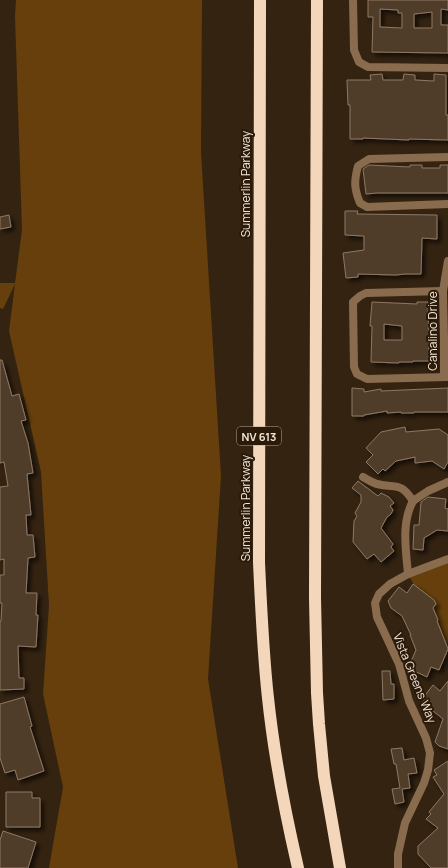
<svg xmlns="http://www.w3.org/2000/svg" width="448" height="868" font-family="Manrope,sans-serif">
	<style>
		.green { fill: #663f0c }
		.building { fill: #503d2b; stroke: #8d7864; fill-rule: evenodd; filter: url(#shadow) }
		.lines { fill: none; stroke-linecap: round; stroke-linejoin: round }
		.street { stroke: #896c4e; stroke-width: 8 }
		.highway { stroke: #f4d7ba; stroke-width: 12 }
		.labels { text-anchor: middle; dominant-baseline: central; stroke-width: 4; stroke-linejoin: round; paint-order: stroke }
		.shield { fill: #2a1a07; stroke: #b5a79a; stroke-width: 1 }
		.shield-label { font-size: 11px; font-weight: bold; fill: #f0e4d9 }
		.street-label { font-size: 12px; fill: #f0e4d9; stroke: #2a1a07 }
	</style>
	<defs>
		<filter id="shadow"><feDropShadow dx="3.5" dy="3.5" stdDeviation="2" flood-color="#0009"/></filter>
	</defs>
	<rect width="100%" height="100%" fill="#342311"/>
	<g class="green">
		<path d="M16,0H202L201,152L221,476L208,679L238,868H49L63,787L43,694L49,605L41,472L9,331L15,284L3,309L0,308V283H15L22,230L15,16Z"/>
		<path d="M448,559V646L408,574Z"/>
	</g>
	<g class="building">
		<path d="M368,0H448V10L441,9V25H448V53L372,52L373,17H368ZM380,9L398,10V13H402V28L380,27ZM432,12V28H414V14Z"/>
		<path d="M382,74L383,80H403L404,74L415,75V80L434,81V74L446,75V115H448V140L409,139V140L363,138V139H350V105H348L347,80H371L370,75Z"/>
		<path d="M369,165L410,167V165H422V168H440V165H448V193H377L366,194L363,169Z"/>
		<path d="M345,211H358L357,214L437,215V239L422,238L421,274H405L396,275L358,274V277L346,278L343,253L364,250V236L345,235Z"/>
		<path d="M9,215L11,227L0,229V217Z"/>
		<path d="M372,302L417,304V302H428L429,361H413V362H399V363L371,362L372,326H370ZM384,324L402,326V340H384Z"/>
		<path d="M0,360H2L12,396L19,394L26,420L21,421L28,443L33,473L27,474L31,515H26L27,535H33L35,557L28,558L26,593H37L36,615H38L36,647L18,646L19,678H24V689L0,690V621H1L2,603H0V575H4V559L0,560V487L8,486L4,462L0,463Z"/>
		<path d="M352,388L364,389V392L381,389V391L448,388V412H414V413H401V412L387,413V411L364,415V416H352Z"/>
		<path d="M405,427L406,432L439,429L448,435V462L444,469L432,461L415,463V457L396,461L385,471L383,469L378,474L366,462L373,455L366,448L381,432Z"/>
		<path d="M358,481L378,496L381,493L389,497L394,503L390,506L393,510L391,514L387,517L381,528L393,544L391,547L394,551L381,562L374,554L367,559L353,542L354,521L357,516L355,513L361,502V495L352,488Z"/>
		<path d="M428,497L446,499L445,508L448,509V531L437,530L424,538L423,550L413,549L414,525H419L421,502Z"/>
		<path d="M413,584L434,600L436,604L433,608L438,620L437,621L448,649L439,670L431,667L427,677L412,670L414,665L410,664L416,650L410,635H411L402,616L391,608L388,601L399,587L407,593Z"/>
		<path d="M382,671H390L391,684H394V699L383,700Z"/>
		<path d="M448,681V749L439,746L435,742L443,719L423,703L426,694L433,685L440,691Z"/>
		<path d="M24,697L32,726L30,727L44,771L18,780L15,770L5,773L0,758V704Z"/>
		<path d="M402,748L404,760L414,758L417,773L408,774L410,788L402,789L404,802L395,804L392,789L400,788L396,764H394L391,749Z"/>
		<path d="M448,761V868H431L418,854V846L438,828L426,819L431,814L429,812L444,794L433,777L437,775L434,770Z"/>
		<path d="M6,792H32V798H40V827H6Z"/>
		<path d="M3,831L36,842L28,868H0V840Z"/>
	</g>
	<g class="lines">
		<g class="street">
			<path d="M353,0L354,50L359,62L368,67L448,68"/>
			<path d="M448,157L369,159L358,166C354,181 354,189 360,203L367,207L448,204"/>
			<path d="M443,291L366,293L360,296L353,302L354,367L357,374L367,379L448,377"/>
			<path d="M444,377V338L443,291L448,261"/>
			<path d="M363,477C368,480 373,483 377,484C396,489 400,481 413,501"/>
			<path d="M413,501L428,491L448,482"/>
			<path d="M408,574C406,550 401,523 413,501"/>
			<path d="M398,868V854L405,823L424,783L428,770L430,753L426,738L409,701L399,664L377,617L375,603L379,594L390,584L408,574L448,559"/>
		</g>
		<g class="highway">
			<path d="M260,0L259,562C261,607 263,653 268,698C274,755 285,812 298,868"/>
			<path d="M317,0L315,598L317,693L319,724L324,776L340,868"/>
		</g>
	</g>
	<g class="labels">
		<rect class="shield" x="237" y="427" width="44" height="18" rx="3"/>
		<g class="shield-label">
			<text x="259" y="436">NV 613</text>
		</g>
		<g class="street-label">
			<text transform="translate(245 184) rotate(-90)">Summerlin Parkway</text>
			<text transform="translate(432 331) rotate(-90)">Canalino Drive</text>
			<text transform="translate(245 508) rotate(-90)">Summerlin Parkway</text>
			<text transform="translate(415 678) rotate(68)">Vista Greens Way</text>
		</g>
	</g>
</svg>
